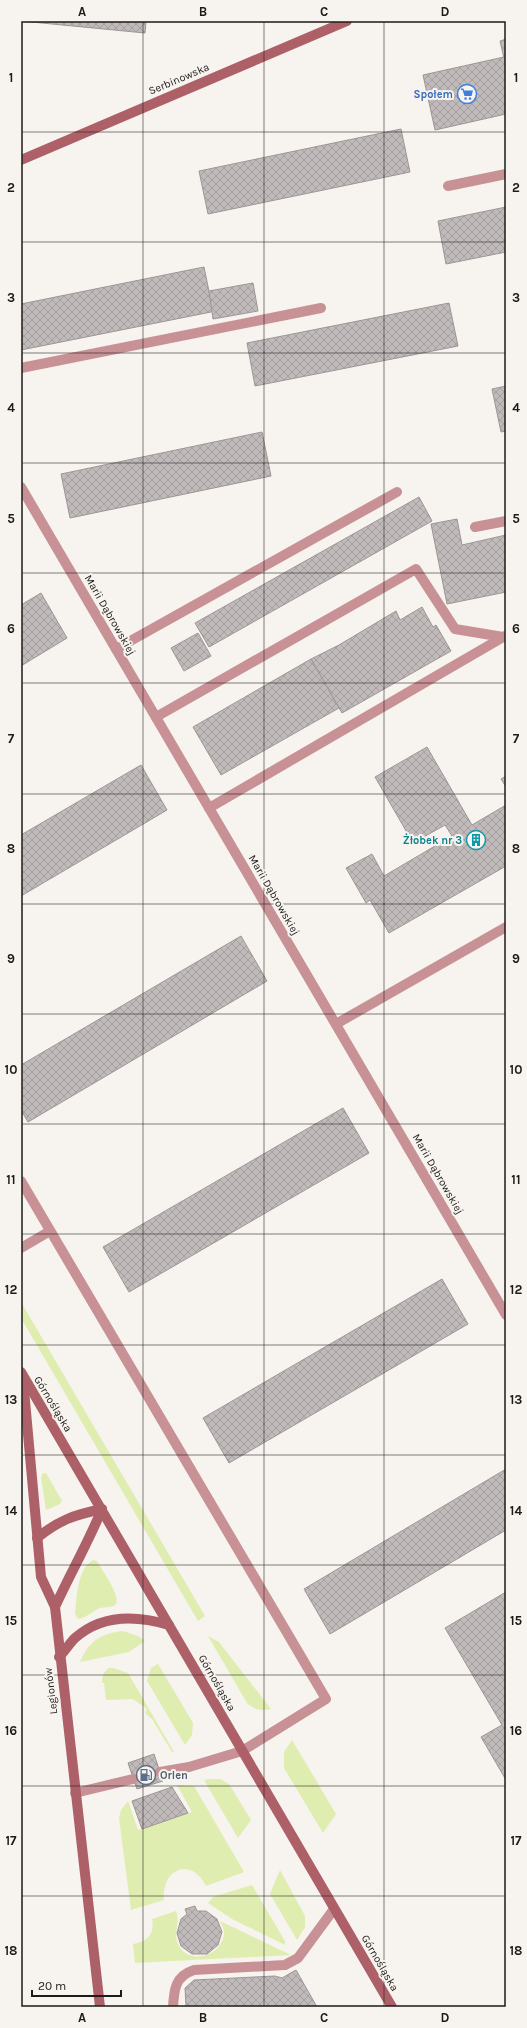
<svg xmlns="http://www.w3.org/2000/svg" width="527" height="2028" font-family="Karla,sans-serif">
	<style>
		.grass { fill: #dfeeb0 }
		.building { fill: url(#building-cross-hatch); stroke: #9d9696 }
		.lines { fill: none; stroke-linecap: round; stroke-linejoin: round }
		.lane { stroke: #c79195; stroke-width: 10 }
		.street { stroke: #c79195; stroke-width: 10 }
		.secondary { stroke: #ad6068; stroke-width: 10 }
		.grid { fill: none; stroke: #1d1b19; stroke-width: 1; stroke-opacity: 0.55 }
		.labels { text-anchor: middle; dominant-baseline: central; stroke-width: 4; stroke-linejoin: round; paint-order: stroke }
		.street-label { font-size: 11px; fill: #1d1b19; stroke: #f7f3ee }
		.shop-label { font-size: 11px; font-weight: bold; fill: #366cbe; stroke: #f7f3ee; text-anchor: end }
		.culture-label { font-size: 11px; font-weight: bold; fill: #0d838f; stroke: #f7f3ee; text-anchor: end }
		.service-label { font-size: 11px; font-weight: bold; fill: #4e5e75; stroke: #f7f3ee; text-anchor: start }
		.neatline { fill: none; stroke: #1d1b19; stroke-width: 1.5 }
		.grid-label { font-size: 13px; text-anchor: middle; font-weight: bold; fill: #1d1b19 }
	</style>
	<defs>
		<pattern id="building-cross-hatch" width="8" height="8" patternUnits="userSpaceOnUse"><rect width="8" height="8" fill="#c1baba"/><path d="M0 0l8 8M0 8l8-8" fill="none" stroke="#a59f9f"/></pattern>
	</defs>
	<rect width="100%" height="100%" fill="#f7f3ee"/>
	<g class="grass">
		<path d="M21,1302L205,1616L198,1621L21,1318Z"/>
		<path d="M43,1473H46L62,1501L60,1504L46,1510L41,1477Z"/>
		<path d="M93,1560L97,1561C101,1569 123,1598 115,1605C111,1608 104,1607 100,1608C92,1611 87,1618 78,1619L75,1614C77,1597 77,1569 93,1560Z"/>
		<path d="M123,1631L138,1636L145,1641L129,1652L80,1662C88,1642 101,1633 123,1631Z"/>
		<path d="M208,1636L219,1642L271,1709C262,1711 254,1710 247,1703Z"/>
		<path d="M158,1664L193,1723L192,1735L185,1745L147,1681L151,1668Z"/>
		<path d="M109,1668H113L128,1673L174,1752H172L152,1719L145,1713L147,1709L133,1699L106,1700L104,1683H102C102,1677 103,1672 109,1668Z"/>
		<path d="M292,1740L336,1814L323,1833L284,1768V1752Z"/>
		<path d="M209,1779H220L229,1784L251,1820L238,1838L204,1780Z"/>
		<path d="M177,1785L194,1786L244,1872L206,1886C191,1856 161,1869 164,1900L131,1910L119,1818L121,1810L128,1801L138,1830L192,1812Z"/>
		<path d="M280,1870L305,1916V1927L297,1940L270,1894Z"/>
		<path d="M252,1885L285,1941V1945L232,1919L208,1903L213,1897Z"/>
		<path d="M176,1911C181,1924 172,1933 179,1946C190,1966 224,1955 224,1932C224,1929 221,1924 220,1921L291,1955L135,1963L133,1944C148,1942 155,1933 152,1919Z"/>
	</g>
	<g class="building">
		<path d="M21,21H146L145,33Z"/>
		<path d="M506,39V67L500,41Z"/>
		<path d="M504,57L506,67V114L435,130L423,75Z"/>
		<path d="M401,129L410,172L208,214L199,171Z"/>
		<path d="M506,207V252L446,264L438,221Z"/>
		<path d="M204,267L213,311L211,312L21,350V304Z"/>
		<path d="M253,283L258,311L213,319L209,291Z"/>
		<path d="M449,303L458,346L255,386L247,343Z"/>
		<path d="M506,386V431L501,432L492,389Z"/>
		<path d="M262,432L271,476L70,518L61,474Z"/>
		<path d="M419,497L432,521L209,647L195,623Z"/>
		<path d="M457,519L462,545L506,535V592L447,604L431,524Z"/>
		<path d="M41,593L67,638L21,666V605Z"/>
		<path d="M422,607L433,627L436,625L451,651L342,713L311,659L339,645L396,611L400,620Z"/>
		<path d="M198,633L211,656L184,671L171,648Z"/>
		<path d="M311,659L339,708L221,775L193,727Z"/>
		<path d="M427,747L472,825L506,805V866L389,933L370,900L366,903L346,868L372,854L384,876L452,836L445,825L413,843L375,777Z"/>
		<path d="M141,765L167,810L21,896V835Z"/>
		<path d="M506,776V787L501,779Z"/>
		<path d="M241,936L267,981L28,1122L21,1110V1065Z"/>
		<path d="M343,1108L369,1153L129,1292L103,1247Z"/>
		<path d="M442,1279L468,1324L229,1463L203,1418Z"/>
		<path d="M506,1469V1530L330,1634L304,1589Z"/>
		<path d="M506,1592V1780L481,1737L502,1725L445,1628Z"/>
		<path d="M154,1754L163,1781L137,1789L128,1763Z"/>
		<path d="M172,1787L188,1813L142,1829L132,1801Z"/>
		<path d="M195,1906L197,1911H206L217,1919L222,1932L218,1945L207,1954H192L181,1946L177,1933L181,1919L187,1914L185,1909Z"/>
		<path d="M296,1970L317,2007H186L185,1988L194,1980L275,1976L282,1978Z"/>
	</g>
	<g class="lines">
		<g class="lane">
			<path d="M448,186L506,174"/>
			<path d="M21,368L321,308"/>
			<path d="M475,527L506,521"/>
			<path d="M116,649L397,492"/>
			<path d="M156,717L416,569L455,629L503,637"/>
			<path d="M209,808L505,636"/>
			<path d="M336,1024L506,927"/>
			<path d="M21,1181L326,1699L242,1751L189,1767L160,1772"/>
			<path d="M21,1248L50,1231"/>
			<path d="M75,1793L133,1779"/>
			<path d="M173,2007C174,1990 175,1976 194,1970L285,1965L298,1958L334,1909"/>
		</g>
		<path class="street" d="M21,487L506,1315"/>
		<g class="secondary">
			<path d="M21,160L347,21"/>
			<path d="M21,1372L392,2007"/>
			<path d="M23,1379L41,1577L55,1607L100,2007"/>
			<path d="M37,1538C59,1520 74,1515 102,1509"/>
			<path d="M55,1607C70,1574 88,1543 102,1509"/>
			<path d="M59,1657C65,1651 69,1644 75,1638C102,1614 136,1615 169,1625"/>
		</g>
	</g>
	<path class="grid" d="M143,21V2007M264,21V2007M384,21V2007M21,132H506M21,242H506M21,353H506M21,463H506M21,573H506M21,683H506M21,794H506M21,904H506M21,1014H506M21,1124H506M21,1234H506M21,1345H506M21,1455H506M21,1565H506M21,1675H506M21,1786H506M21,1896H506"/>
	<defs>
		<symbol id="supermarket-ring" viewBox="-11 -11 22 22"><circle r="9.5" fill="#f7f3ee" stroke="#3f7fe0" stroke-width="1.5"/><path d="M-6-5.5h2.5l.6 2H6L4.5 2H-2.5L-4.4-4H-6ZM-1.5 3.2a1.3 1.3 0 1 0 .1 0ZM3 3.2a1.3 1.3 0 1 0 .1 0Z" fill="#3f7fe0"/></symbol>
		<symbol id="building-ring" viewBox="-11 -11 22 22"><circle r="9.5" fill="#f7f3ee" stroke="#0f9aa8" stroke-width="1.5"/><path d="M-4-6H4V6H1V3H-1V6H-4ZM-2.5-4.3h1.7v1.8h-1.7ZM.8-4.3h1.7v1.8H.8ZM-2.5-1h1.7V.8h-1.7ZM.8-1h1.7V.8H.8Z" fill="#0f9aa8"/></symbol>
		<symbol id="fuel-ring" viewBox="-11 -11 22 22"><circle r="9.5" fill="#f7f3ee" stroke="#5c6f8a" stroke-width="1.5"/><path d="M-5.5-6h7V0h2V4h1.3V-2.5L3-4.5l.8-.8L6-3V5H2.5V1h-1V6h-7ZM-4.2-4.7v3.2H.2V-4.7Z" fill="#5c6f8a"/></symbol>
	</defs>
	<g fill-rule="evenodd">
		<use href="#supermarket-ring" x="456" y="83" width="22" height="22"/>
		<use href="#building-ring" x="465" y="829" width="22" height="22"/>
		<use href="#fuel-ring" x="135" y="1764" width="22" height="22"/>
	</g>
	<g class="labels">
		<g class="street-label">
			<text transform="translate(179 79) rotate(-23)">Serbinowska</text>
			<text transform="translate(110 615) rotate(60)">Marii Dąbrowskiej</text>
			<text transform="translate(274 895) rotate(60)">Marii Dąbrowskiej</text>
			<text transform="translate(438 1174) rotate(60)">Marii Dąbrowskiej</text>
			<text transform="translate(53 1404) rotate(59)">Górnośląska</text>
			<text transform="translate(217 1683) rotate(60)">Górnośląska</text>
			<text transform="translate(51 1691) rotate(-97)">Legionów</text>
			<text transform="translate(380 1963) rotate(60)">Górnośląska</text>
		</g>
		<g class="shop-label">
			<text x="453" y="94">Społem</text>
		</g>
		<g class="culture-label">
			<text x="462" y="840">Żłobek nr 3</text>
		</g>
		<g class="service-label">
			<text x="160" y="1775">Orlen</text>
		</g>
	</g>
	<rect width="527" height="2028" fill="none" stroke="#f7f3ee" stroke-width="44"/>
	<path d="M32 1990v6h89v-6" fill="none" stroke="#1d1b19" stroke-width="2"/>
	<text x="38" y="1990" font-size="12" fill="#1d1b19" stroke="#f7f3ee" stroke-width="3" paint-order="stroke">20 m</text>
	<rect x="22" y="22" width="483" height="1984" class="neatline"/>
	<g class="grid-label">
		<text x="82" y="16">A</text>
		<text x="203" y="16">B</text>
		<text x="324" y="16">C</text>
		<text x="445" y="16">D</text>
		<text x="11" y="82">1</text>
		<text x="516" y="82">1</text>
		<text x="11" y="192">2</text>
		<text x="516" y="192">2</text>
		<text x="11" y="302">3</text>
		<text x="516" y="302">3</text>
		<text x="11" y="412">4</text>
		<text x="516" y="412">4</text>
		<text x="11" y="523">5</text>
		<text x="516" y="523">5</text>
		<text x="11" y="633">6</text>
		<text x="516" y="633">6</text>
		<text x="11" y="743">7</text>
		<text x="516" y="743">7</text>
		<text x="11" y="853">8</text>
		<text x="516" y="853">8</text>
		<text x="11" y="963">9</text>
		<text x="516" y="963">9</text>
		<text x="11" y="1074">10</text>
		<text x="516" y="1074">10</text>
		<text x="11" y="1184">11</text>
		<text x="516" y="1184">11</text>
		<text x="11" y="1294">12</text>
		<text x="516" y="1294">12</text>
		<text x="11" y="1404">13</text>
		<text x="516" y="1404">13</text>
		<text x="11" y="1515">14</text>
		<text x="516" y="1515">14</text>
		<text x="11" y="1625">15</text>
		<text x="516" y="1625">15</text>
		<text x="11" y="1735">16</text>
		<text x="516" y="1735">16</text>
		<text x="11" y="1845">17</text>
		<text x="516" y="1845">17</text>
		<text x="11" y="1955">18</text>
		<text x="516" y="1955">18</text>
		<text x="82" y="2022">A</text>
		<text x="203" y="2022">B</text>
		<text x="324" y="2022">C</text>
		<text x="445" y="2022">D</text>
	</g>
</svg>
